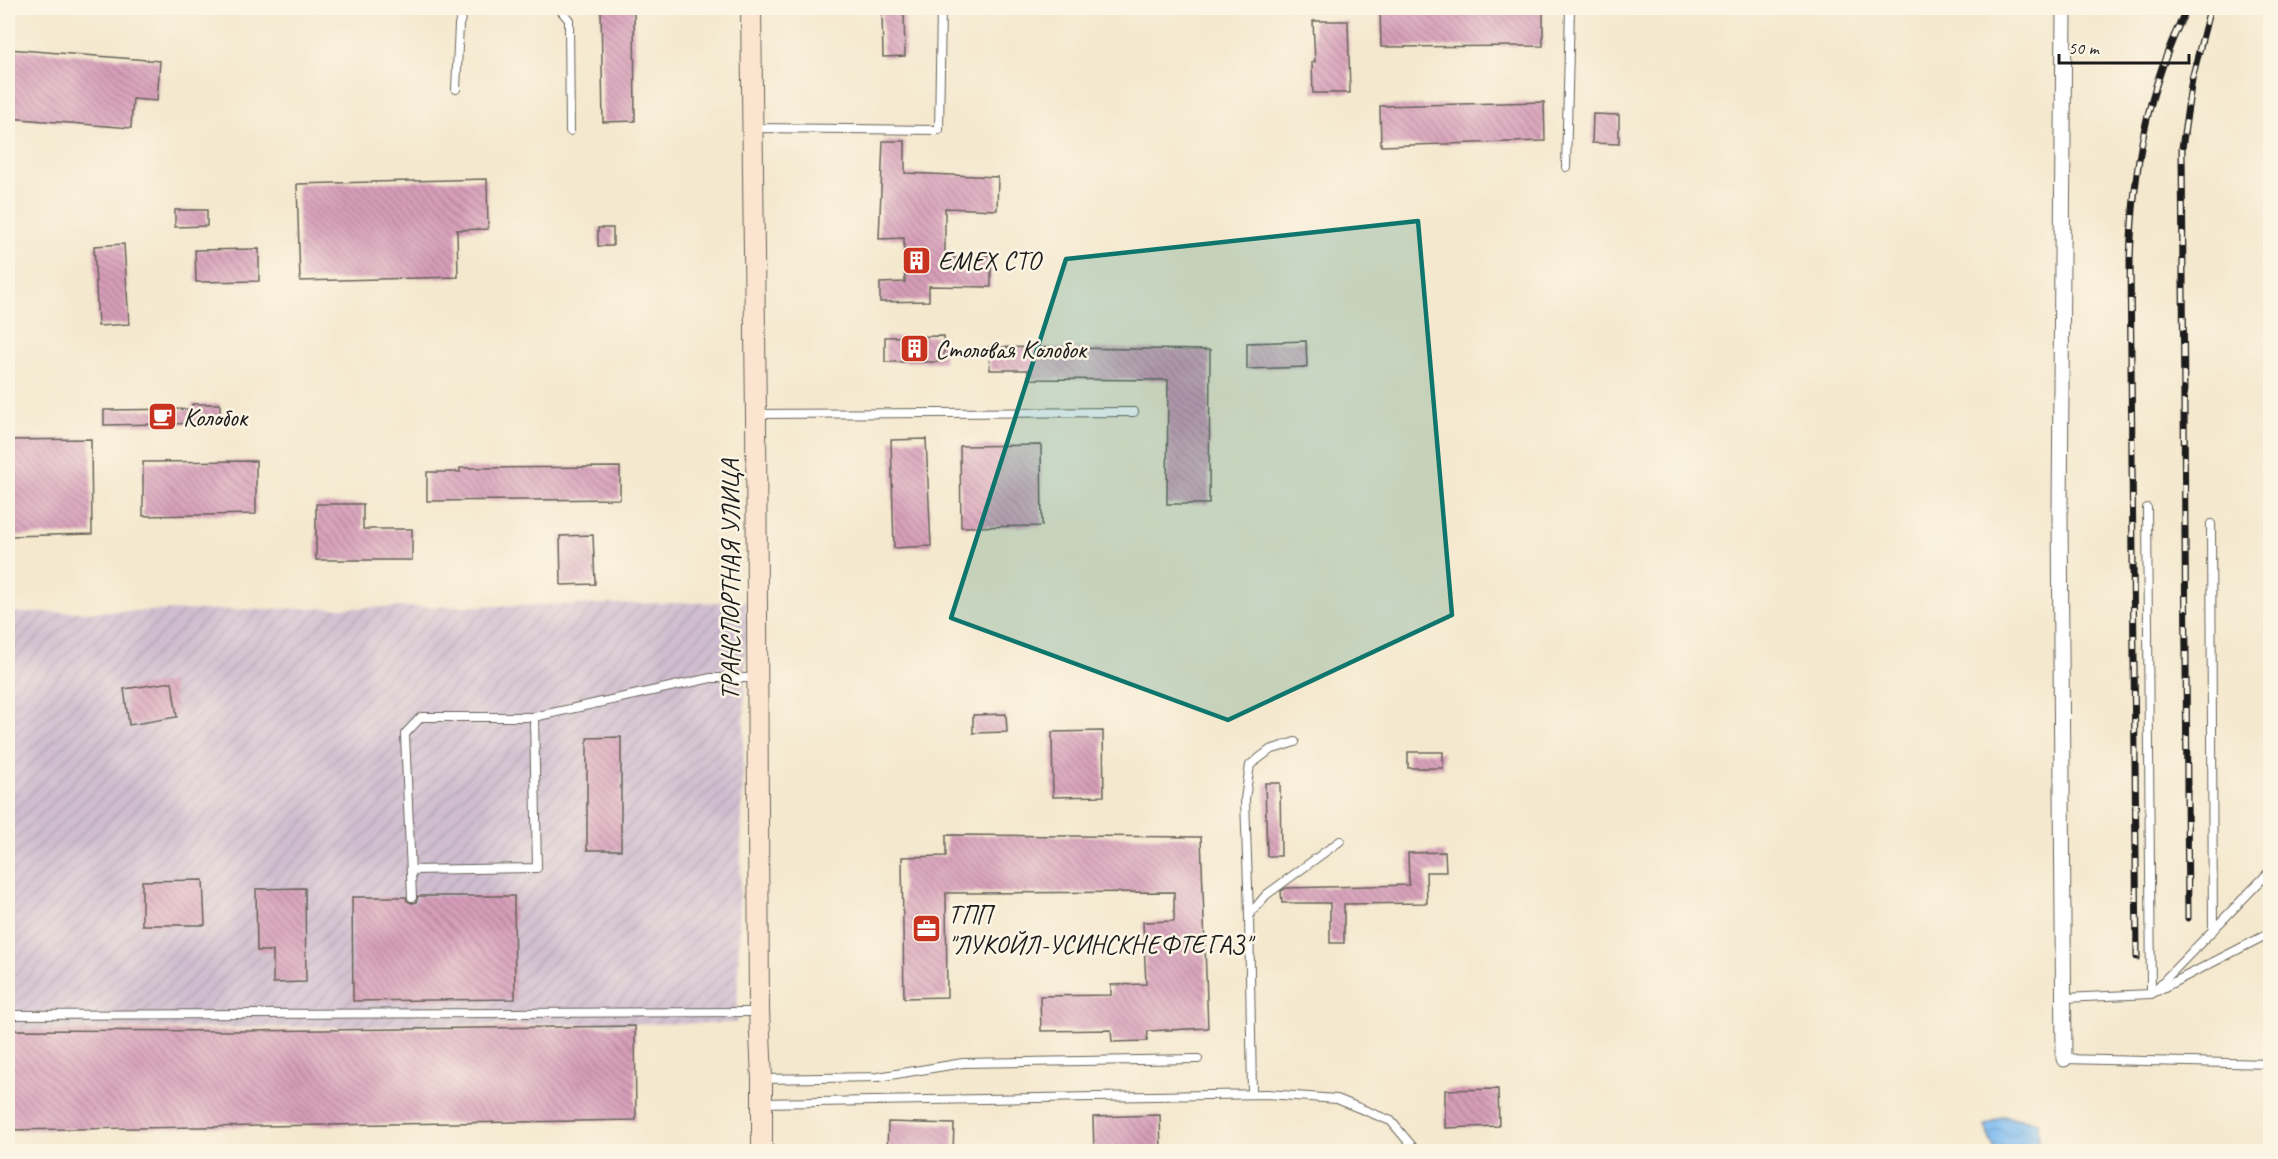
<svg xmlns="http://www.w3.org/2000/svg" width="2278" height="1159" font-family="Caveat,sans-serif">
	<style>
		.industrial { fill: url(#industrial-furrows) }
		.water { fill: url(#water-waves); stroke: #4d6c86; stroke-width: 1.5 }
		.building { fill: url(#building-back-hatch) }
		.lines { fill: none; stroke-linecap: round; stroke-linejoin: round }
		.lane-casing { stroke: #68635a; stroke-width: 10 }
		.street-casing { stroke: #68635a; stroke-width: 17 }
		.secondary-casing { stroke: #68635a; stroke-width: 22 }
		.lane { stroke: #fff; stroke-width: 8 }
		.street { stroke: #fff; stroke-width: 15 }
		.secondary { stroke: #fce5d0; stroke-width: 20 }
		.rail-casing { stroke: #1c1c1c; stroke-width: 7 }
		.rail { stroke: #fcf5e5; stroke-width: 4.5; stroke-dasharray: 14; stroke-linecap: butt }
		.marked { fill: #0f766e; fill-opacity: 0.2; stroke: #0f766e; stroke-width: 4.5; stroke-linejoin: round }
		.labels { text-anchor: middle; dominant-baseline: central; stroke-width: 5; stroke-linejoin: round; paint-order: stroke }
		.poi-label { font-size: 26px; fill: #1c1c1c; stroke: #fcf5e5; text-anchor: start }
		.street-label { font-size: 26px; fill: #1c1c1c; stroke: #fcf5e5 }
	</style>
	<defs>
		<pattern id="industrial-furrows" width="10" height="10" patternUnits="userSpaceOnUse" patternTransform="scale(1.5)"><rect width="10" height="10" fill="#cfbdcf"/><path d="M-1 1l2-2M0 10L10 0M9 11l2-2" fill="none" stroke="#b1a2b1"/></pattern>
		<pattern id="water-waves" width="16" height="10" patternUnits="userSpaceOnUse" patternTransform="scale(1.5)"><rect width="16" height="10" fill="#7ebbf1"/><path d="M0 5q4-4 8 0t8 0" fill="none" stroke="#6ca0ce"/></pattern>
		<pattern id="building-back-hatch" width="6" height="6" patternUnits="userSpaceOnUse" patternTransform="scale(1.5)"><rect width="6" height="6" fill="#d79eb9"/><path d="M-1 5l2 2M0 0l6 6M5-1l2 2" fill="none" stroke="#ae8096"/></pattern>
	</defs>
	<rect width="100%" height="100%" fill="#fcf5e5"/>
	<filter id="ink" filterUnits="userSpaceOnUse"><feTurbulence type="fractalNoise" baseFrequency=".0167" numOctaves="2"/><feDisplacementMap in="SourceGraphic" scale="12" xChannelSelector="R" yChannelSelector="G"/><feConvolveMatrix kernelMatrix="1 2 1 2 8 2 1 2 1" color-interpolation-filters="sRGB"/></filter>
	<filter id="wash" filterUnits="userSpaceOnUse"><feTurbulence type="fractalNoise" baseFrequency=".008" numOctaves="4" result="noise"/><feDisplacementMap in="SourceGraphic" scale="24" xChannelSelector="R" yChannelSelector="G"/><feGaussianBlur stdDeviation="1.35" result="paint"/><feColorMatrix in="noise" values="0 0 0 0 0 0 0 0 0 0 0 0 0 0 0 0 0 1.4 0 .05"/><feComposite in="paint" operator="in"/></filter>
	<g filter="url(#wash)">
		<rect width="100%" height="100%" fill="#f4e8ce"/>
		<path class="industrial" d="M747,602L737,1023L8,1030V613Z"/>
		<path class="water" d="M2002,1116L2038,1122L2039,1151H1995L1985,1126Z"/>
		<g id="blocks">
			<g class="building">
				<path d="M601,8H634L635,121L603,122Z"/>
				<path d="M1543,8V46L1381,47L1380,9Z"/>
				<path d="M882,12H904L905,56L883,57Z"/>
				<path d="M1313,21H1348L1350,93H1313L1312,62H1315Z"/>
				<path d="M8,49L160,61L157,101L133,99L131,128L8,118Z"/>
				<path d="M1544,102L1545,141L1381,146L1380,106Z"/>
				<path d="M1593,114L1619,115V144L1592,143Z"/>
				<path d="M883,141H905V173L998,177L997,210L945,208V259L991,255V287L929,286V301L880,302V283L905,282L904,238L879,239Z"/>
				<path d="M487,179L488,229L457,230L458,277L300,281L297,184Z"/>
				<path d="M175,210H207V226L175,227Z"/>
				<rect x="598" y="228" width="15" height="18"/>
				<path d="M124,244L129,324L98,326L94,246Z"/>
				<path d="M259,249V281L196,282L195,250Z"/>
				<path d="M944,336V362H885V337Z"/>
				<path d="M1306,341L1307,367L1247,369V343Z"/>
				<path d="M989,347L1210,350L1209,504H1167L1168,380L1028,379V370H990Z"/>
				<path d="M192,404H220V423L104,425V410L192,409Z"/>
				<path d="M91,439L92,534L8,536V440Z"/>
				<path d="M926,439L931,546L894,548L891,440Z"/>
				<path d="M1041,445L1042,526L961,527L960,446Z"/>
				<path d="M256,461V514L143,516V462Z"/>
				<path d="M620,467V499L427,501V472H460V468Z"/>
				<path d="M316,504H363V529H412V560H316Z"/>
				<path d="M593,535L595,584L561,585L560,536Z"/>
				<path d="M172,682L177,717L129,725L124,689Z"/>
				<path d="M1006,714L1007,732L973,733V715Z"/>
				<path d="M1103,731L1104,796L1053,797L1052,732Z"/>
				<path d="M621,737V850H587V738Z"/>
				<rect x="1408" y="752" width="35" height="16"/>
				<path d="M1265,783H1280L1281,856H1267Z"/>
				<path d="M946,835L1201,837L1208,1028L1148,1031L1147,1041L1112,1042L1111,1030L1041,1031L1040,996L1111,995V985L1146,984L1143,922L1174,921V892L946,893L947,997L904,998L902,857L946,856Z"/>
				<path d="M1445,852L1446,872H1426L1427,903L1344,904V943H1330V903H1282L1281,891L1286,888L1409,885L1408,853Z"/>
				<path d="M203,880L205,925H142V881Z"/>
				<path d="M305,888L306,982L273,983V951H257L256,889Z"/>
				<path d="M418,896H514L515,999L353,1001L352,897H406L407,901L412,903L416,902Z"/>
				<path d="M635,1026L636,1120L8,1130V1030L242,1031Z"/>
				<path d="M1498,1089L1499,1126L1445,1128V1090Z"/>
				<path d="M1160,1115L1161,1152H1094L1093,1117Z"/>
				<path d="M888,1122L954,1124L953,1152H887Z"/>
			</g>
		</g>
	</g>
	<g filter="url(#ink)">
		<use href="#blocks" fill-opacity="0" stroke="#68635a" stroke-width="1.5"/>
		<g class="lines">
			<defs>
				<g id="lane">
					<path d="M559,8L569,20L570,131"/>
					<path d="M456,89L459,25L464,8"/>
					<path d="M754,128L939,130L941,8"/>
					<path d="M1566,167L1570,8"/>
					<path d="M757,414L1134,412"/>
					<path d="M2147,508L2151,994L2270,933"/>
					<path d="M2211,524L2213,930"/>
					<path d="M411,870L537,868L534,717"/>
					<path d="M412,897L405,734L421,717H534L711,678H756"/>
					<path d="M1249,915L1245,799L1250,765L1270,750L1295,742"/>
					<path d="M2064,998L2151,994L2270,871"/>
					<path d="M8,1015L757,1012"/>
					<path d="M2064,1059L2270,1064"/>
					<path d="M763,1079L878,1077L963,1063L1198,1059"/>
					<path d="M1252,1093L1249,915L1266,895L1340,841"/>
					<path d="M762,1103L1267,1094L1337,1099L1391,1121L1417,1152"/>
				</g>
				<path id="street" d="M2064,8L2060,512L2064,1059"/>
				<path id="secondary" d="M751,8L756,414L759,1011L762,1079V1152"/>
			</defs>
			<use href="#lane" class="lane-casing"/>
			<use href="#street" class="street-casing"/>
			<use href="#secondary" class="secondary-casing"/>
			<use href="#lane" class="lane"/>
			<use href="#street" class="street"/>
			<use href="#secondary" class="secondary"/>
			<defs>
				<g id="rail">
					<path d="M2188,918L2182,148L2192,79L2210,8"/>
					<path d="M2137,957L2130,261C2133,169 2146,91 2187,8"/>
				</g>
			</defs>
			<use href="#rail" class="rail-casing"/>
			<use href="#rail" class="rail"/>
		</g>
	</g>
	<path class="marked" d="M1418,221L1452,615L1228,720L951,618L1066,259Z"/>
	<defs>
		<symbol id="building-square" viewBox="-11 -11 22 22"><rect x="-9" y="-9" width="18" height="18" rx="4" fill="#c8321e" stroke="#fcf5e5"/><path d="M-4-6H4V6H1V3H-1V6H-4ZM-2.5-4.3h1.7v1.8h-1.7ZM.8-4.3h1.7v1.8H.8ZM-2.5-1h1.7V.8h-1.7ZM.8-1h1.7V.8H.8Z" fill="#fff"/></symbol>
		<symbol id="cafe-square" viewBox="-11 -11 22 22"><rect x="-9" y="-9" width="18" height="18" rx="4" fill="#c8321e" stroke="#fcf5e5"/><path d="M-5.5-4.5H6V0H3Q3 3.5 0 3.5H-2.5Q-5.5 3.5-5.5 0ZM3-3.2v2h1.7v-2ZM-6 4.5H4V6H-6Z" fill="#fff"/></symbol>
		<symbol id="office-square" viewBox="-11 -11 22 22"><rect x="-9" y="-9" width="18" height="18" rx="4" fill="#c8321e" stroke="#fcf5e5"/><path d="M-6-3h4V-5.5h4V-3h4V5H-6ZM-1-4.5V-3h2v-1.5ZM-6 0V1H6V0Z" fill="#fff"/></symbol>
	</defs>
	<g fill-rule="evenodd">
		<use href="#building-square" x="900" y="244" width="33" height="33"/>
		<use href="#building-square" x="898" y="332" width="33" height="33"/>
		<use href="#cafe-square" x="146" y="400" width="33" height="33"/>
		<use href="#office-square" x="910" y="912" width="33" height="33"/>
	</g>
	<g class="labels">
		<g class="poi-label">
			<text x="938" y="260">EMEX СТО</text>
			<text x="935" y="349">Столовая Колобок</text>
			<text x="183" y="417">Колобок</text>
			<text x="948" y="914">ТПП<tspan x="948" dy="30">"ЛУКОЙЛ-УСИНСКНЕФТЕГАЗ"</tspan></text>
		</g>
		<g class="street-label">
			<text transform="translate(730 580) rotate(-90)">ТРАНСПОРТНАЯ УЛИЦА</text>
		</g>
	</g>
	<rect width="2278" height="1159" fill="none" stroke="#fcf5e5" stroke-width="30"/>
	<path d="M2059 54v9h130v-9" fill="none" stroke="#1c1c1c" stroke-width="3"/>
	<text x="2068" y="54" font-size="18" fill="#1c1c1c" stroke="#fcf5e5" stroke-width="4.5" paint-order="stroke">50 m</text>
</svg>
